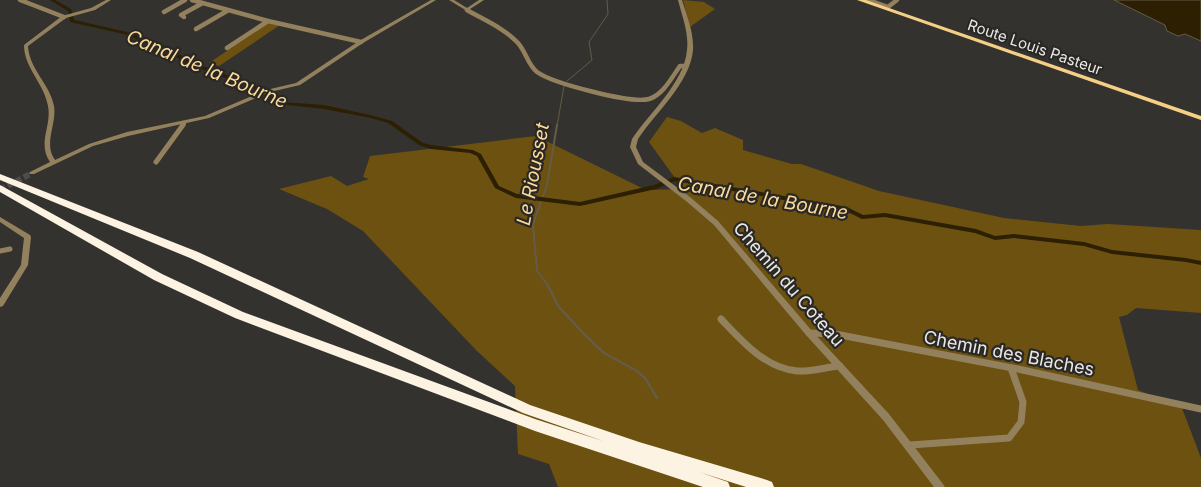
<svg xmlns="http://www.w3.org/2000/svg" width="1201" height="487" font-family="Inter,sans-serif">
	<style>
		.green { fill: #6c5110 }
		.water { fill: #2c1f02; stroke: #655b46 }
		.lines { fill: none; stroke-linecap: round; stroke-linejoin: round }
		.stream-far2 { stroke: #655b46; stroke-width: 1 }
		.stream-far1 { stroke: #655b46; stroke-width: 2 }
		.stream { stroke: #655b46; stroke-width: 2.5 }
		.canal { fill: #2c1f02; fill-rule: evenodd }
		.tertiary-tunnel { stroke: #4f4d4a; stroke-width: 6; stroke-dasharray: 6 3; stroke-linecap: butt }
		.minor-far2 { stroke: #93815e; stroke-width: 4.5 }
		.minor-far1 { stroke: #93815e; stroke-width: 5 }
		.minor { stroke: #93815e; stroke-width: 7 }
		.tertiary { fill: #93815e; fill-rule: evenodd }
		.primary { fill: #f4cf85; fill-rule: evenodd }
		.motorway { fill: #fcf3e2; fill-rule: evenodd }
		.labels { text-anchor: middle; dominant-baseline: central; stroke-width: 4.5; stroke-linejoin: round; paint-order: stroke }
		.far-street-label { font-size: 15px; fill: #e9e8e6; stroke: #2a2825 }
		.street-label { font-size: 18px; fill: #e9e8e6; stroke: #2a2825 }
		.water-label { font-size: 19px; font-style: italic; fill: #fbda99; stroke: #2a2825 }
	</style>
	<rect width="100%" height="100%" fill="#34322f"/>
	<g class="green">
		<path d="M683,0L704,2L715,9L690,27Z"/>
		<path d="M269,22L280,25L219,66L209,63Z"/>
		<path d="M667,117L681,121L702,133L715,128L743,140V150L792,164H801L879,191L1004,218L1081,226L1108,224L1201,230V313L1136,308L1127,315L1119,317L1138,390L1182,408L1201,458V487H558L549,464L518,454L515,386L476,350L363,231L327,209L279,189L331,176L347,186L369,179L363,177L370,156L536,136L646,190L683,189L649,142Z"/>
	</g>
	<path class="water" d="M1114,0H1201V41L1185,34L1178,36L1167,31L1165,25Z"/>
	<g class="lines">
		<g class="stream-far2">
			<path d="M567,81L592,60L589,42L608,14L607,0"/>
			<path d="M557,126L564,86"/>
		</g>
		<path class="stream-far1" d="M548,285L537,271L533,224L547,185L557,125"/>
		<path class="stream" d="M547,284L559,307L584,334L604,353L637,371L645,378L657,398"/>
		<path class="canal" d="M50,0H55L71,9L74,20L127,32L167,47L192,62L256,86L282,102L324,105L374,116L392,121L423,143L431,145L473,150L481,154L499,186L517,194L580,202L654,185L674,177L847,207L863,215L885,213L976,229L995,236L1014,234L1084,242L1112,250L1186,258L1201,261V265L1186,262L1112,254L1084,246L1014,238L995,240L975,233L885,217L862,219L846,211L675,181L656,189L580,206L516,198L495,188L477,156L470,153L431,149L419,145L388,123L371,118L324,109L279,104L252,88L188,64L163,49L124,34L70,22L68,11Z"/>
		<path class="tertiary-tunnel" d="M0,190L32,173"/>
		<g class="minor-far2">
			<path d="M20,0L64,17"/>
			<path d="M192,0L268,21L361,42"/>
			<path d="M868,0L888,7L897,0"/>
			<path d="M467,10C484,20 504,28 518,43C526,52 528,65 537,72C552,83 631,104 649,99C663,95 672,77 680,66H686"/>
			<path d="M164,12L185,0"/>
			<path d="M184,17L181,15L201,4"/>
			<path d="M196,29L227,11"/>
			<path d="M227,48L268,21"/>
			<path d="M182,126L184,123"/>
		</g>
		<g class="minor-far1">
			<path d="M156,162L183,125"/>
			<path d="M0,251L10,249"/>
		</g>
		<g class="minor">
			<path d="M721,319C742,341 765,368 797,371C811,372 826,367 840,366"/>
			<path d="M809,333L835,334L1018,369L1201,409"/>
			<path d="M910,445L1009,438L1021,422L1023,402L1011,368"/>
		</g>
		<g class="tertiary">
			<path d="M106,0H111L95,10L66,18L28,46C29,69 50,84 54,106C57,124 43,144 55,160L89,144L127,132L205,116L266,90L296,83L359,41L431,0H436L363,43L300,85L270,92L209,118L128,136L93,146L34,174H30L29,173L30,172L50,162C37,143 52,126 48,106C44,83 24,68 24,45L62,16L91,8Z"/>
			<path d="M449,0H454L467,8L479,0H484L467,11Z"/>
			<path d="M678,0H682C687,16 694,33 693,50C690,83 656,112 638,139L636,147L643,162L690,197L718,221L812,331L889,414L943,484L945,487H934L883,420L806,335L714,225L686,201L638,164L630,147L632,139C650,112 684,83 687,50C689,33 682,16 678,0Z"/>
			<path d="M0,217L30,235L31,237L28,265L3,306L0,307V298L21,265L24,238L0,222Z"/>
		</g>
		<path class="primary" d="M857,0H866L1201,116V120Z"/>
		<path class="motorway" d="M0,174L198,252L530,405L639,442L767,480L772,482L774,487H746L699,472L728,482L730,487H703L535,431L235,318L154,280L0,192V185L162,274L243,312L535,419L603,441L523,413L190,258L0,180Z"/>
	</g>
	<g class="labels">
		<g class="far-street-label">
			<text transform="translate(1035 47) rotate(19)">Route Louis Pasteur</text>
		</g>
		<g class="street-label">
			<text transform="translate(789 284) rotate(49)">Chemin du Coteau</text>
			<text transform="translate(1009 353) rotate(11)">Chemin des Blaches</text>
		</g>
		<g class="water-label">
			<text transform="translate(207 69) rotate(23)">Canal de la Bourne</text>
			<text transform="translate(533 174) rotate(-79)">Le Riousset</text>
			<text transform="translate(763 198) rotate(10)">Canal de la Bourne</text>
		</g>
	</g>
</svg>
